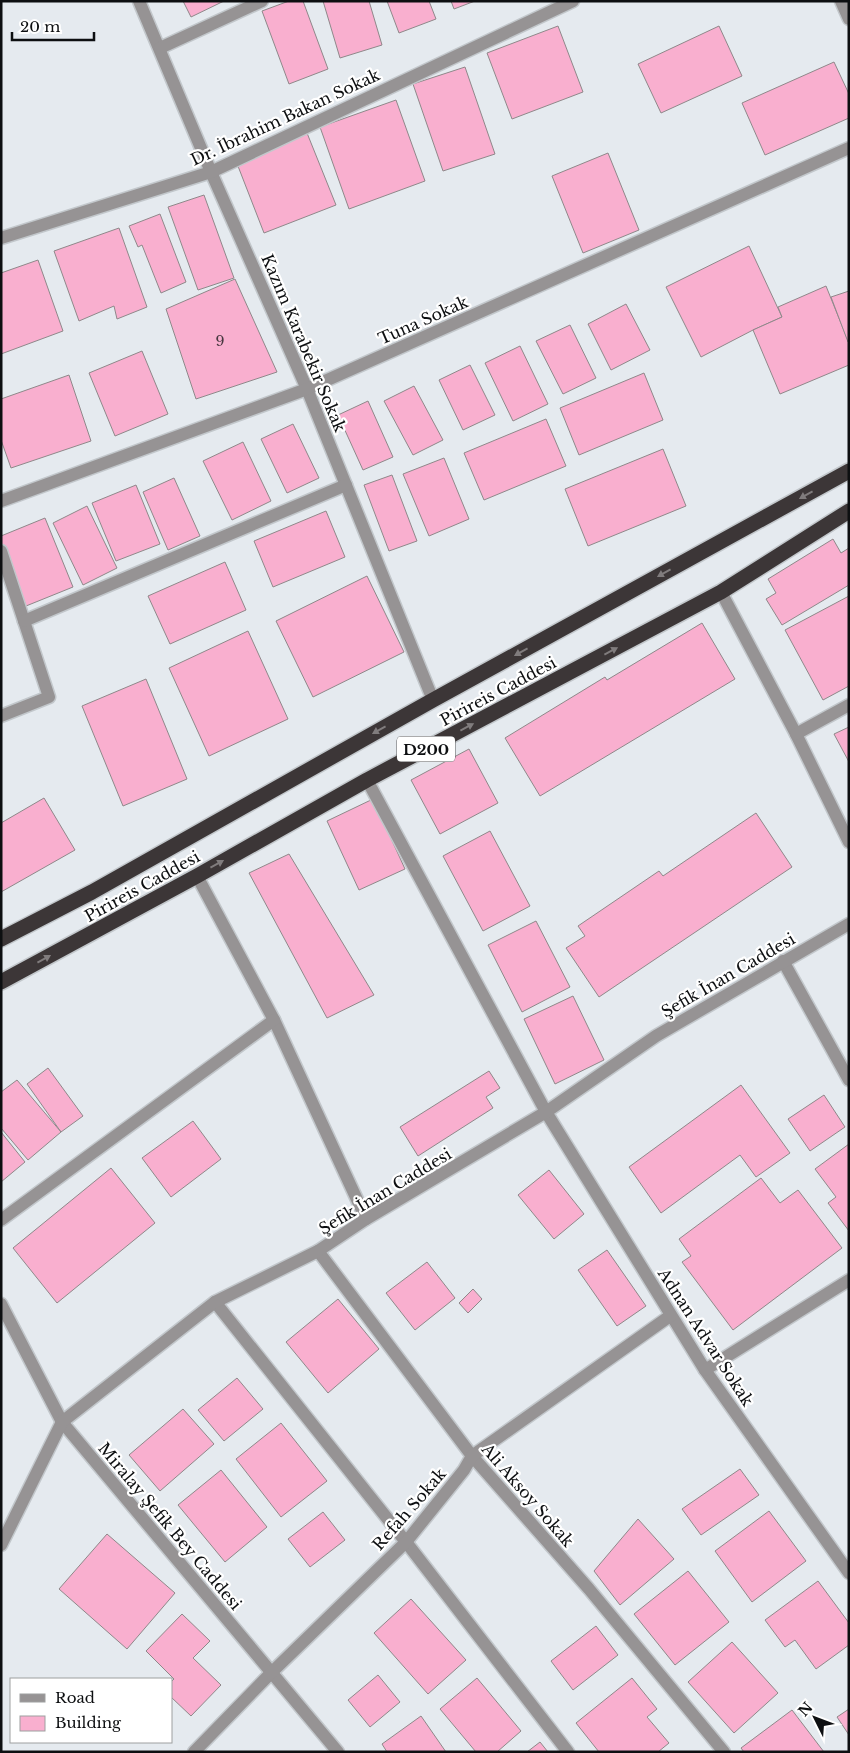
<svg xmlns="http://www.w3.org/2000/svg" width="850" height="1753" font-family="'Libre Baskerville',serif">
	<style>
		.building { fill: #f9afcf; stroke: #8f888a }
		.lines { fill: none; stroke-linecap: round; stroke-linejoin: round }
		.street-casing { stroke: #c2c7cb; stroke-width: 15 }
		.highway-casing { stroke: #c2c7cb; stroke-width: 18 }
		.street { stroke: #969394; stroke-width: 12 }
		.highway { stroke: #3c3637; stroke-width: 15 }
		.oneway { fill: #807c7d }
		.labels { text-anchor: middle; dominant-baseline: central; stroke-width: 4.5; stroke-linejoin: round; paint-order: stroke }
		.number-label { font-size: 14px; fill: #483740 }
		.shield { fill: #fff; stroke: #565758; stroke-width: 1 }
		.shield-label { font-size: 15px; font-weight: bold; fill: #0d0f11 }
		.street-label { font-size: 16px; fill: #0d0f11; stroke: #fff }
	</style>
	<rect width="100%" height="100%" fill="#e5eaef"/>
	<g class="building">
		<path d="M183,1H224L191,17Z"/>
		<path d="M289,1H303L328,69L289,84L262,11Z"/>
		<path d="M323,1H369L382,45L340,58Z"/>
		<path d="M387,1H429L436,19L399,33Z"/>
		<path d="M451,1H475L454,9Z"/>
		<path d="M558,26L583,92L512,119L487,53Z"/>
		<path d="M719,26L742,76L661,113L638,64Z"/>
		<path d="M834,62L849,94V118L765,155L742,103Z"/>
		<path d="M465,67L495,154L443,171L413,84Z"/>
		<path d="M396,100L425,181L349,209L320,127Z"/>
		<path d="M307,133L336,205L264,233L236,161Z"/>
		<path d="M608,153L639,230L583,253L552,176Z"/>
		<path d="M204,195L234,278L198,290L168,207Z"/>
		<path d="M160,214L186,282L161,293L142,245L138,247L129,226Z"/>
		<path d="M119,228L147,307L117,319L114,306L79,321L54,251Z"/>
		<path d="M749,246L782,317L753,330L701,357L666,287Z"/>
		<path d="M38,260L63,331L1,354V273Z"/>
		<path d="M235,279L277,372L196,399L166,309Z"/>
		<path d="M826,286L849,343V365L780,394L753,330L782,317L778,307Z"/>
		<path d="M849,291V342H848L831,297Z"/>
		<path d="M626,304L650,350L611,370L588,324Z"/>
		<path d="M570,325L596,378L563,394L536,341Z"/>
		<path d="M520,346L548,404L513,421L485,363Z"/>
		<path d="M142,351L168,414L115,436L89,373Z"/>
		<path d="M470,365L495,415L463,430L439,380Z"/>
		<path d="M644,373L663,420L579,455L560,408Z"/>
		<path d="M69,375L91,441L11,468L1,440V399Z"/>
		<path d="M414,386L443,440L413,455L384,401Z"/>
		<path d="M368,401L393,457L363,470L338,415Z"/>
		<path d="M546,419L566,466L484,500L464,453Z"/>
		<path d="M293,424L319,478L287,493L261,439Z"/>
		<path d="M243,442L271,501L232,520L203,461Z"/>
		<path d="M663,449L686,506L588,546L565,489Z"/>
		<path d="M444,458L469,519L429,536L403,474Z"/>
		<path d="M392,475L417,541L389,551L364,485Z"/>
		<path d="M174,478L200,536L168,550L143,492Z"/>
		<path d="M136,485L160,544L116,561L92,503Z"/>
		<path d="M87,506L117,568L83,585L53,523Z"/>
		<path d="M326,511L345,557L273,587L254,541Z"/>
		<path d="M45,518L73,587L26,606L1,543V536Z"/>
		<path d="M833,539L841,553L849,548V585L782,625L766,599L776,593L768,579Z"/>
		<path d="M225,562L246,610L170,644L148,596Z"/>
		<path d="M367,576L404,652L313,697L276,621Z"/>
		<path d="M849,596V686L823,700L785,630Z"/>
		<path d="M702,623L735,679L540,796L505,738L605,677L607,680Z"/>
		<path d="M248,631L288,719L209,756L169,668Z"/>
		<path d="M146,679L187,779L123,806L82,706Z"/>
		<path d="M849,727V762L834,734Z"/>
		<path d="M469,749L498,803L440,834L411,780Z"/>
		<path d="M44,798L75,850L1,892V823Z"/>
		<path d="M373,799L405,869L359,890L327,821Z"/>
		<path d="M756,813L792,867L599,997L566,948L585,936L578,926L659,871L663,876Z"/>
		<path d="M490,831L530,906L483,931L443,856Z"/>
		<path d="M289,854L374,995L327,1018L249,873Z"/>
		<path d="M536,921L570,987L522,1012L488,945Z"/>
		<path d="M573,996L604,1060L555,1084L524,1019Z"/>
		<path d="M48,1068L83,1116L61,1132L27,1084Z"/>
		<path d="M489,1071L500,1088L486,1097L493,1108L418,1156L400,1127Z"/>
		<path d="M17,1080L61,1132L28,1160L1,1128V1092Z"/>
		<path d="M741,1085L790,1153L756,1177L740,1155L661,1213L629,1167Z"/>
		<path d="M824,1095L845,1127L810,1151L788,1119Z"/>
		<path d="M193,1121L221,1159L171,1197L142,1158Z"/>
		<path d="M1,1132L25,1162L1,1182Z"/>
		<path d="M849,1144V1231L828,1203L836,1197L815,1169Z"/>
		<path d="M111,1168L155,1223L57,1303L13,1248Z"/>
		<path d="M549,1170L584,1214L554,1239L518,1195Z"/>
		<path d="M761,1178L780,1203L798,1190L842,1248L733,1330L682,1262L691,1256L679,1239Z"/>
		<path d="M607,1250L646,1306L617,1326L578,1270Z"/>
		<path d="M427,1262L455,1298L415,1330L386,1293Z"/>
		<path d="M473,1289L482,1299L468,1313L459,1303Z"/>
		<path d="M338,1299L379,1349L328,1393L286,1342Z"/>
		<path d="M237,1378L263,1409L224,1441L198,1410Z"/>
		<path d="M183,1409L214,1444L160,1491L129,1455Z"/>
		<path d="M281,1423L327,1481L281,1517L236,1459Z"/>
		<path d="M740,1469L759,1495L701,1535L682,1509Z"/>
		<path d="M221,1470L267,1527L225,1562L178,1505Z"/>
		<path d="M769,1511L806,1561L752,1602L715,1551Z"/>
		<path d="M323,1512L345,1540L310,1567L288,1539Z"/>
		<path d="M638,1519L674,1559L620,1605L594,1571Z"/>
		<path d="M107,1534L175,1593L127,1649L59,1589Z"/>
		<path d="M688,1571L729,1622L675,1665L634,1614Z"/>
		<path d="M818,1581L849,1623V1645L816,1669L795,1640L785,1647L765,1620Z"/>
		<path d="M411,1599L466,1660L428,1694L374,1633Z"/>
		<path d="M182,1614L210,1641L193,1658L221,1685L191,1716L171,1697V1682L174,1679L146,1651Z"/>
		<path d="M596,1626L618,1655L573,1690L551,1661Z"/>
		<path d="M732,1642L778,1693L734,1733L688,1682Z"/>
		<path d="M378,1675L400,1702L370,1727L348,1700Z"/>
		<path d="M477,1678L521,1731L497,1752H476L440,1709Z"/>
		<path d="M632,1678L657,1709L647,1717L669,1743L658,1752H599L576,1723Z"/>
		<path d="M849,1709V1735L837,1717Z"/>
		<path d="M792,1710L824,1752H744L741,1748Z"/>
		<path d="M421,1716L446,1752H387L382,1744Z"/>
		<path d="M540,1742L548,1752H527Z"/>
	</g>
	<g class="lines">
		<defs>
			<g id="street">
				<path d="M139,1L211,172L307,389L433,700"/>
				<path d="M841,1L849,19"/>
				<path d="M160,48L262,1"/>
				<path d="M1,238L211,172L573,1"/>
				<path d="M1,501L307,389L849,148"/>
				<path d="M1,551L49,697L1,716"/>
				<path d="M721,592L796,734L849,842"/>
				<path d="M24,621L346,485"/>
				<path d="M796,734L849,705"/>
				<path d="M367,780L546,1112L705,1370L849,1573"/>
				<path d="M197,876L274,1020L366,1219"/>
				<path d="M783,961L849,1080"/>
				<path d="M1,1220L274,1020"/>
				<path d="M318,1251L472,1456L589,1589L724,1752"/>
				<path d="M215,1302L406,1542L568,1752"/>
				<path d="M1,1304L62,1422L338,1752"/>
				<path d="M705,1370L849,1280"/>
				<path d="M1,1545L62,1422L215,1302L318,1251L366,1219L546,1112L656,1036L849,924"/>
				<path d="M194,1752L271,1673L406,1542L464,1470L472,1456L670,1316"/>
			</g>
			<g id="highway">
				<path d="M1,939L92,892L433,700L849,471"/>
				<path d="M1,982L197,876L367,780L721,592L849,511"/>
			</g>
		</defs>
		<use href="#street" class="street-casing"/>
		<use href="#highway" class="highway-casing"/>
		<use href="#street" class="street"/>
		<use href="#highway" class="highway"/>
	</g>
	<defs><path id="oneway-solid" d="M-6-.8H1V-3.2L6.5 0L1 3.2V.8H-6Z" transform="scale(1.25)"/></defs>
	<g class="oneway">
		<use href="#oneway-solid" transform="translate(806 495) rotate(151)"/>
		<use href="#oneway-solid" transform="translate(664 573) rotate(151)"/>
		<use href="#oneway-solid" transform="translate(611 651) rotate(-28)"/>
		<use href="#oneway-solid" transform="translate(521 652) rotate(151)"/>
		<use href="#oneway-solid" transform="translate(467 727) rotate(-28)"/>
		<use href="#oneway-solid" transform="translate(379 730) rotate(151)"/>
		<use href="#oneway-solid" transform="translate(217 864) rotate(-29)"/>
		<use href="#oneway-solid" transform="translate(44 959) rotate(-29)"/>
	</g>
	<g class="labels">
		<g class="number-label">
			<text x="220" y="341">9</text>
		</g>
		<rect class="shield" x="397" y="736.5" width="58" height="25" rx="4"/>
		<g class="shield-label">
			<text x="426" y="749">D200</text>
		</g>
		<g class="street-label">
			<text transform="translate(285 117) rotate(-25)">Dr. İbrahim Bakan Sokak</text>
			<text transform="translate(423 320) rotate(-24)">Tuna Sokak</text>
			<text transform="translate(304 343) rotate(67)">Kazım Karabekir Sokak</text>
			<text transform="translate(498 691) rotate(-28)">Pirireis Caddesi</text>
			<text transform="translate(142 886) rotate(-29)">Pirireis Caddesi</text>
			<text transform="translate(728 975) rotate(-30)">Şefik İnan Caddesi</text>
			<text transform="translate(385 1191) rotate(-31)">Şefik İnan Caddesi</text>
			<text transform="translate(706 1337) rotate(57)">Adnan Advar Sokak</text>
			<text transform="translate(528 1495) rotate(49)">Ali Aksoy Sokak</text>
			<text transform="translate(409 1509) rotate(-49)">Refah Sokak</text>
			<text transform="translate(170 1526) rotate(50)">Miralay Şefik Bey Caddesi</text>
		</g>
	</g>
	<rect width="850" height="1753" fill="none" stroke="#0d0f11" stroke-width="5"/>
	<rect x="10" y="1678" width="162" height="65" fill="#ffffff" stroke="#9e9fa0"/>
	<rect x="20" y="1694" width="25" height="8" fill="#969394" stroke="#9e9fa0"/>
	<text x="55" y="1703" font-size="15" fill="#0d0f11">Road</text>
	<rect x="20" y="1716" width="25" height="15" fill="#f9afcf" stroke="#9e9fa0"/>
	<text x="55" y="1728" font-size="15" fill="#0d0f11">Building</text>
	<g transform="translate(815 1718) rotate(312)" stroke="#ffffff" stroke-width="4" paint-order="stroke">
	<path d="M0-4L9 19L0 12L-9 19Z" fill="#0d0f11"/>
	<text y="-8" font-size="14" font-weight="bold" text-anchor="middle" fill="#0d0f11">N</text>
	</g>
	<path d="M12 32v8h82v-8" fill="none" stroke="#0d0f11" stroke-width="2.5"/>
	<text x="20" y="32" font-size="15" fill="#0d0f11" stroke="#ffffff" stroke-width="4" paint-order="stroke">20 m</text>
</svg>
